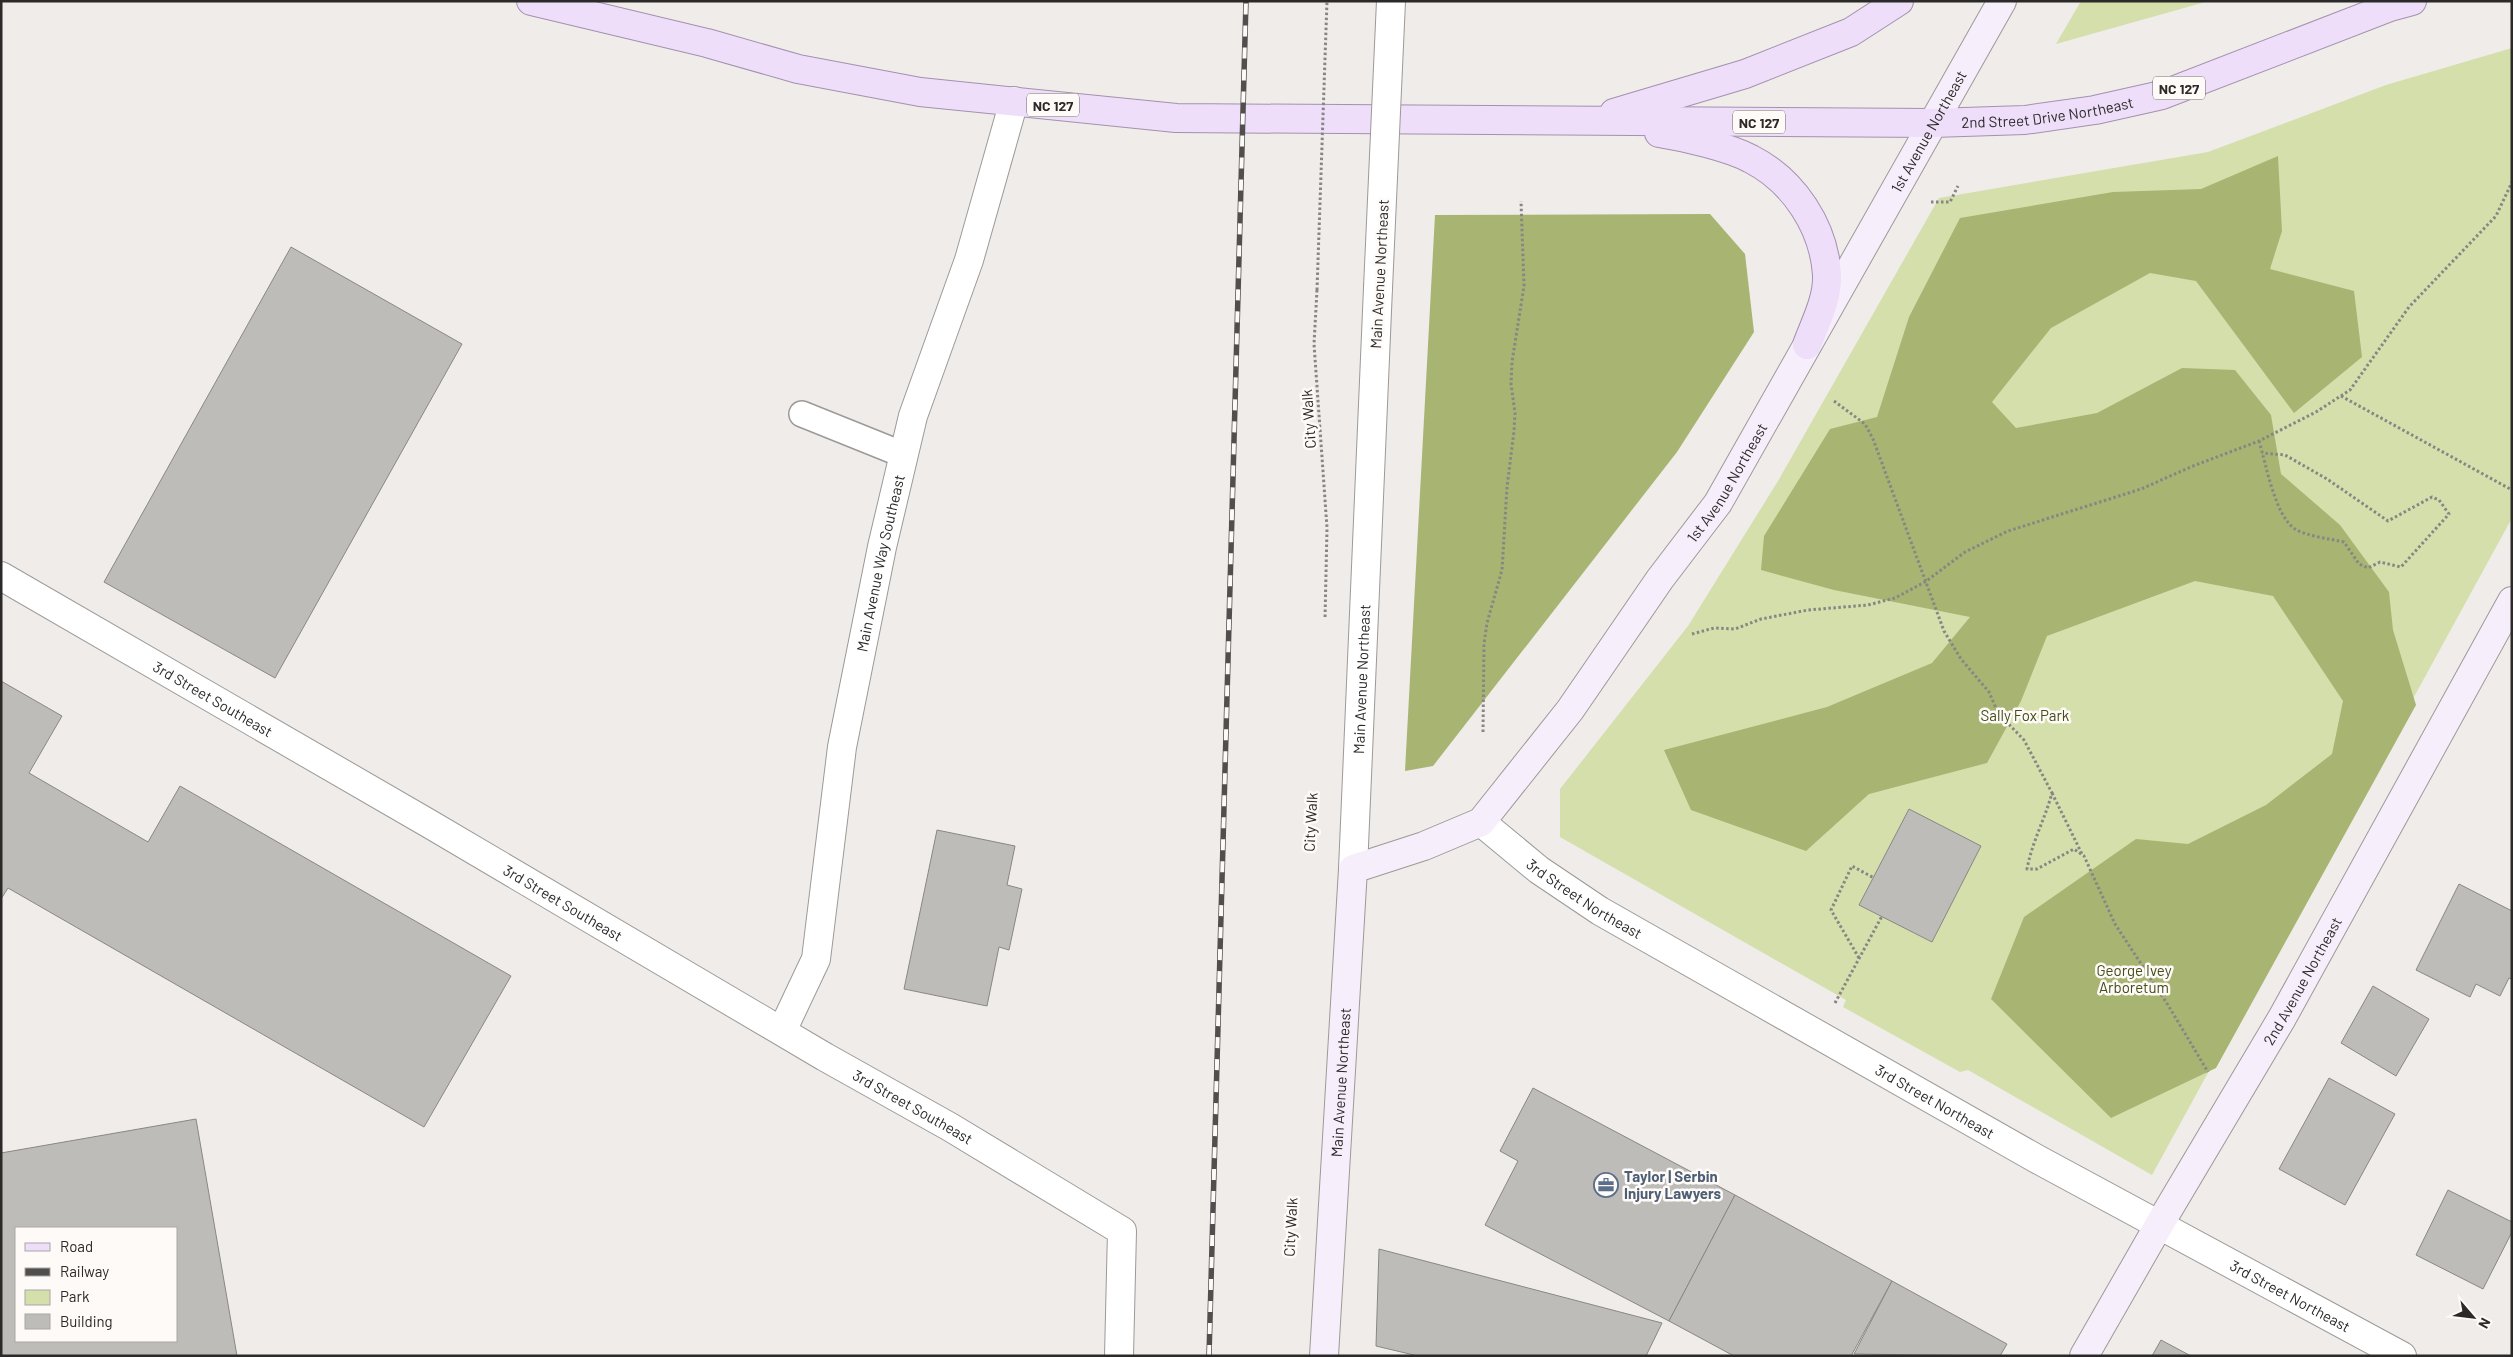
<svg xmlns="http://www.w3.org/2000/svg" width="2513" height="1357" font-family="Barlow,sans-serif">
	<style>
		.green { fill: #d4dfab }
		.forest { fill: #a8b471 }
		.building { fill: #bebcb9; stroke: #898785; fill-rule: evenodd }
		.lines { fill: none; stroke-linecap: round; stroke-linejoin: round }
		.lane-casing { stroke: #9c9997; stroke-width: 28 }
		.street-casing { stroke: #9c9997; stroke-width: 30 }
		.secondary-casing { stroke: #9c9997; stroke-width: 30 }
		.primary-casing { stroke: #a391ae; stroke-width: 30 }
		.path { stroke: #888684; stroke-width: 3; stroke-dasharray: 2.5 2.5; stroke-linecap: butt }
		.lane { stroke: #fff; stroke-width: 25 }
		.street { stroke: #fff; stroke-width: 28 }
		.secondary { stroke: #f7eefc; stroke-width: 28 }
		.primary { stroke: #eedef9; stroke-width: 28 }
		.rail-casing { stroke: #514f4e; stroke-width: 5.5 }
		.rail { stroke: #fdfaf8; stroke-width: 4; stroke-dasharray: 11; stroke-linecap: butt }
		.street-bridge-casing { stroke: #9c9997; stroke-width: 30; stroke-linecap: butt }
		.path-bridge { stroke: #888684; stroke-width: 3; stroke-dasharray: 2.5 2.5; stroke-linecap: butt }
		.street-bridge { stroke: #fff; stroke-width: 28 }
		.labels { text-anchor: middle; dominant-baseline: central; stroke-width: 5; stroke-linejoin: round; paint-order: stroke }
		.shield { fill: #fdfaf8; stroke: #6a6867; stroke-width: 1 }
		.shield-label { font-size: 14px; font-weight: bold; fill: #2b2a29 }
		.street-label { font-size: 15px; fill: #2b2a29; stroke: #fdfaf8 }
		.park-label { font-size: 15px; fill: #454d1a; stroke: #fdfaf8 }
		.service-label { font-size: 15px; font-weight: bold; fill: #4e5e75; stroke: #fdfaf8; text-anchor: start }
	</style>
	<rect width="100%" height="100%" fill="#f0ecea"/>
	<g class="green">
		<path d="M2081,1H2209L2056,44Z"/>
		<path d="M2512,48V518L2152,1175L1968,1070L1960,1072L1843,1007L1846,1000L1560,837V789L1688,626L1778,481L1939,198L2208,152L2386,85Z"/>
	</g>
	<g class="forest">
		<path d="M2278,156L2282,231L2270,269L2354,291L2362,357L2294,413L2196,281L2150,273L2051,328L1992,402L2016,428L2097,413L2182,368L2235,370L2271,415L2281,474L2340,525L2389,592L2393,630L2416,705L2216,1068L2111,1118L1991,999L2024,917L2136,839L2188,844L2266,805L2332,754L2343,701L2273,596L2195,581L2047,636L2021,701L1987,763L1869,794L1806,851L1691,810L1664,750L1827,707L1932,663L1970,617L1834,590L1761,570L1764,536L1830,429L1877,417L1909,317L1960,218L2113,192L2201,189Z"/>
		<path d="M1710,214L1745,254L1754,332L1677,452L1433,766L1405,771L1435,215Z"/>
	</g>
	<g class="building">
		<path d="M291,247L462,344L275,678L104,582Z"/>
		<path d="M1,681L62,716L29,773L148,842L180,786L511,976L424,1127L8,888L1,899Z"/>
		<path d="M1909,809L1981,846L1932,942L1859,905Z"/>
		<path d="M937,830L1015,846L1007,885L1022,889L1009,950L999,947L987,1006L904,989Z"/>
		<path d="M2459,884L2512,911V979L2509,978L2500,996L2476,984L2470,997L2416,970Z"/>
		<path d="M2373,986L2429,1019L2396,1076L2341,1043Z"/>
		<path d="M2329,1078L2395,1114L2345,1205L2279,1169Z"/>
		<path d="M1533,1088L1735,1195L1669,1321L1485,1225L1518,1161L1500,1151Z"/>
		<path d="M196,1119L237,1356H1V1153ZM16,1228H176V1341H16Z"/>
		<path d="M2448,1190L2512,1222V1232L2483,1289L2416,1255Z"/>
		<path d="M1735,1195L1892,1281L1851,1356H1734L1669,1321Z"/>
		<path d="M1379,1249L1662,1323L1646,1356H1418L1376,1346Z"/>
		<path d="M1892,1281L2007,1344L2000,1356L1854,1354Z"/>
		<path d="M2161,1340L2191,1356H2152Z"/>
	</g>
	<g class="lines">
		<defs>
			<path id="lane" d="M802,414L904,455"/>
			<g id="street">
				<path id="s1" d="M1,576L428,823L825,1057L950,1127L1122,1231L1119,1356"/>
				<path id="s2" d="M1481,822L1539,870L1600,911L2037,1159L2402,1356"/>
				<path id="s3" d="M1353,869L1378,288"/>
				<path id="s4" d="M782,1031L816,959L842,747L882,547L913,416L969,260L1014,101"/>
			</g>
			<g id="secondary">
				<path id="s5" d="M1324,1356L1353,869L1424,846L1481,822L1570,710L1660,579L1718,503L2002,1"/>
				<path id="s6" d="M2084,1356L2159,1225L2282,1018L2512,601"/>
			</g>
			<g id="primary">
				<path id="s7" d="M531,1L707,43L798,69L920,92L1176,118L1933,123L2025,120L2095,110L2162,95L2390,7L2412,1"/>
				<path d="M1614,113L1745,74L1851,32L1899,1"/>
				<path d="M1659,133C1684,137 1729,147 1751,159C1794,181 1824,227 1827,275C1828,299 1815,323 1807,345"/>
			</g>
		</defs>
		<use href="#lane" class="lane-casing"/>
		<use href="#street" class="street-casing"/>
		<use href="#secondary" class="secondary-casing"/>
		<use href="#primary" class="primary-casing"/>
		<g class="path">
			<path d="M1931,202H1950L1958,186"/>
			<path d="M1317,290L1314,344L1327,528L1325,619"/>
			<path d="M2341,396L2512,490"/>
			<path d="M1834,401L1865,424L1873,439L1944,631L1961,659L1989,692L1998,713L2024,740L2052,793C2045,819 2032,842 2027,869H2037L2074,849L2084,856L2115,924L2168,1005L2208,1072"/>
			<path d="M2259,441C2266,464 2275,516 2295,529C2306,536 2331,539 2344,542L2359,564L2368,568L2380,562L2401,567L2449,514L2439,500L2432,497L2388,521L2327,479L2285,455L2262,453"/>
			<path d="M1692,634L1714,628L1735,629L1761,619L1808,610L1868,605L1895,598L1925,582L1965,552L2008,531L2141,489L2193,466L2259,441L2316,412L2350,390L2409,307L2496,216L2512,182"/>
			<path d="M1483,732L1484,644L1487,623L1502,570L1507,487L1514,431L1515,413L1511,384L1512,362L1524,286L1521,201"/>
			<path d="M2052,793L2082,854"/>
			<path d="M1859,958L1831,910L1852,866L1874,878"/>
			<path d="M1835,1003L1882,916"/>
		</g>
		<use href="#lane" class="lane"/>
		<use href="#street" class="street"/>
		<use href="#secondary" class="secondary"/>
		<use href="#primary" class="primary"/>
		<defs>
			<path id="rail" d="M1209,1356L1246,1"/>
		</defs>
		<use href="#rail" class="rail-casing"/>
		<use href="#rail" class="rail"/>
		<defs>
			<path id="street-bridge" d="M1378,288L1391,1"/>
		</defs>
		<use href="#street-bridge" class="street-bridge-casing"/>
		<path class="path-bridge" d="M1317,290L1327,1"/>
		<use href="#street-bridge" class="street-bridge"/>
	</g>
	<defs>
		<symbol id="office-ring" viewBox="-11 -11 22 22"><circle r="9.5" fill="#fdfaf8" stroke="#5c6f8a" stroke-width="1.5"/><path d="M-6-3h4V-5.5h4V-3h4V5H-6ZM-1-4.5V-3h2v-1.5ZM-6 0V1H6V0Z" fill="#5c6f8a"/></symbol>
	</defs>
	<g fill-rule="evenodd">
		<use href="#office-ring" x="1592" y="1171" width="28" height="28"/>
	</g>
	<g class="labels">
		<g class="shield">
			<rect x="2153" y="76.5" width="52" height="23" rx="4"/>
			<rect x="1027" y="93.5" width="52" height="23" rx="4"/>
			<rect x="1733" y="110.5" width="52" height="23" rx="4"/>
		</g>
		<g class="shield-label">
			<text x="2179" y="88">NC 127</text>
			<text x="1053" y="105">NC 127</text>
			<text x="1759" y="122">NC 127</text>
		</g>
		<g class="street-label">
			<text stroke="none"><textPath href="#s7" startOffset="1529">2nd Street Drive Northeast</textPath></text>
			<text stroke="none"><textPath href="#s5" startOffset="1449">1st Avenue Northeast</textPath></text>
			<text transform="translate(1379 274) rotate(-87)">Main Avenue Northeast</text>
			<text transform="translate(1308 419) rotate(-94)">City Walk</text>
			<text stroke="none"><textPath href="#s5" startOffset="1044">1st Avenue Northeast</textPath></text>
			<text stroke="none"><textPath href="#s4" startOffset="481">Main Avenue Way Southeast</textPath></text>
			<text stroke="none"><textPath href="#s3" startOffset="190">Main Avenue Northeast</textPath></text>
			<text stroke="none"><textPath href="#s1" startOffset="245">3rd Street Southeast</textPath></text>
			<text transform="translate(1310 822) rotate(-87)">City Walk</text>
			<text stroke="none"><textPath href="#s2" startOffset="129">3rd Street Northeast</textPath></text>
			<text stroke="none"><textPath href="#s1" startOffset="650">3rd Street Southeast</textPath></text>
			<text stroke="none"><textPath href="#s6" startOffset="434">2nd Avenue Northeast</textPath></text>
			<text stroke="none"><textPath href="#s5" startOffset="274">Main Avenue Northeast</textPath></text>
			<text stroke="none"><textPath href="#s2" startOffset="534">3rd Street Northeast</textPath></text>
			<text stroke="none"><textPath href="#s1" startOffset="1055">3rd Street Southeast</textPath></text>
			<text transform="translate(1290 1227) rotate(-87)">City Walk</text>
			<text stroke="none"><textPath href="#s2" startOffset="939">3rd Street Northeast</textPath></text>
		</g>
		<g class="park-label">
			<text x="2025" y="715">Sally Fox Park</text>
			<text x="2134" y="970">George Ivey<tspan x="2134" dy="17">Arboretum</tspan></text>
		</g>
		<g class="service-label">
			<text x="1624" y="1176">Taylor | Serbin<tspan x="1624" dy="17">Injury Lawyers</tspan></text>
		</g>
	</g>
	<rect width="2513" height="1357" fill="none" stroke="#2b2a29" stroke-width="5"/>
	<rect x="15" y="1227" width="162" height="115" fill="#fdfaf8" stroke="#a9a7a5"/>
	<rect x="25" y="1243" width="25" height="8" fill="#eedef9" stroke="#a9a7a5"/>
	<text x="60" y="1252" font-size="15" fill="#2b2a29">Road</text>
	<rect x="25" y="1268" width="25" height="8" fill="#514f4e" stroke="#a9a7a5"/>
	<text x="60" y="1277" font-size="15" fill="#2b2a29">Railway</text>
	<rect x="25" y="1290" width="25" height="15" fill="#d4dfab" stroke="#a9a7a5"/>
	<text x="60" y="1302" font-size="15" fill="#2b2a29">Park</text>
	<rect x="25" y="1314" width="25" height="15" fill="#bebcb9" stroke="#a9a7a5"/>
	<text x="60" y="1327" font-size="15" fill="#2b2a29">Building</text>
	<g transform="translate(2473 1317) rotate(118)" stroke="#fdfaf8" stroke-width="4" paint-order="stroke">
	<path d="M0-4L9 19L0 12L-9 19Z" fill="#2b2a29"/>
	<text y="-8" font-size="14" font-weight="bold" text-anchor="middle" fill="#2b2a29">N</text>
	</g>
</svg>
